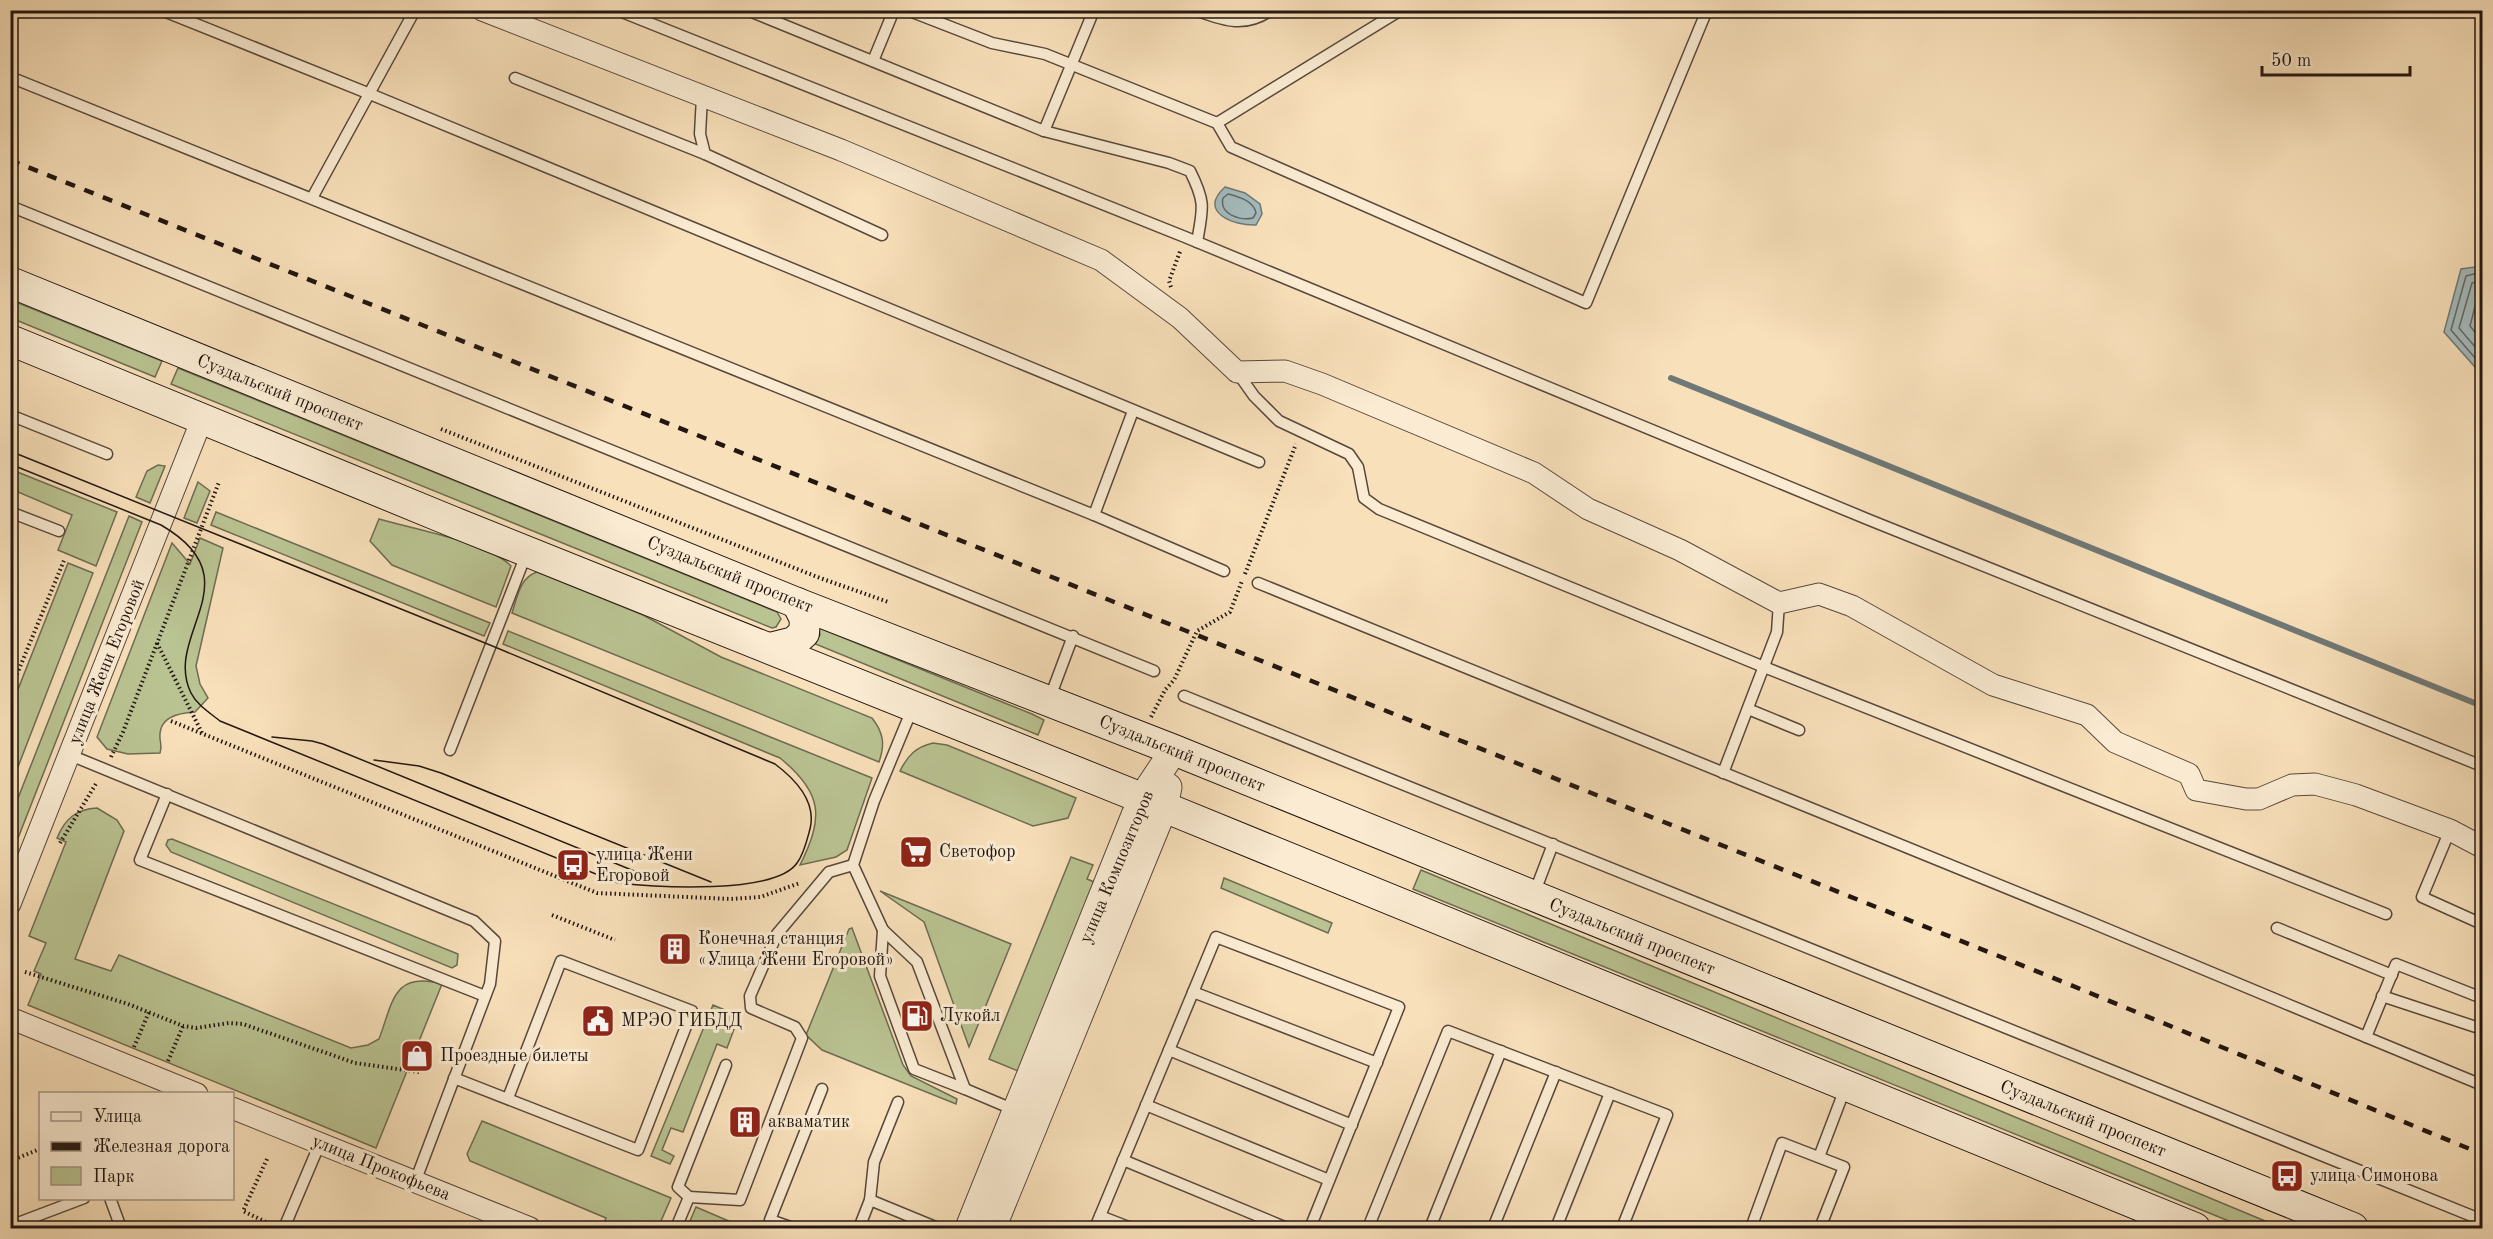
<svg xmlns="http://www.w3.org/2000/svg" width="2493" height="1239" font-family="'Old Standard TT',serif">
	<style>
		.green { fill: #bac392; stroke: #6e6c52; stroke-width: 1.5 }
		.water { fill: #a3babb; stroke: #6f7877; stroke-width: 1.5 }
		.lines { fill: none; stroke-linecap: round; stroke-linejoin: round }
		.shore { stroke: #626866; stroke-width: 1.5 }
		.stream { stroke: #6f7877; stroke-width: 6 }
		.service-casing { stroke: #58483b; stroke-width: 13 }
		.minor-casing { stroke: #58483b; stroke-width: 23 }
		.tertiary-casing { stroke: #58483b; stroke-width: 29 }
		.secondary-casing { stroke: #221611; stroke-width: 32 }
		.path { stroke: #221611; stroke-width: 4; stroke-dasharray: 1.5 3; stroke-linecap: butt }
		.service { stroke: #faebd2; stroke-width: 10 }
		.minor { stroke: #faebd2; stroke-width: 21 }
		.tertiary { stroke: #faebd2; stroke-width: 27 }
		.secondary { stroke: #faebd2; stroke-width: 30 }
		.tram { stroke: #221611; stroke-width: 1.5 }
		.rail { stroke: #221611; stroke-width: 4.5; stroke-dasharray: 10 10; stroke-linecap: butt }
		.labels { text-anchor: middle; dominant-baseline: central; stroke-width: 6; stroke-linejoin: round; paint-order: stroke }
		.street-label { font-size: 18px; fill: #221611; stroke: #faebd2 }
		.poi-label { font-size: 18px; fill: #221611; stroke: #faebd2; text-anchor: start }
	</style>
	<rect width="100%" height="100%" fill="#f8e0ba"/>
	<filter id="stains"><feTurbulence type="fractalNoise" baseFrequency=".00333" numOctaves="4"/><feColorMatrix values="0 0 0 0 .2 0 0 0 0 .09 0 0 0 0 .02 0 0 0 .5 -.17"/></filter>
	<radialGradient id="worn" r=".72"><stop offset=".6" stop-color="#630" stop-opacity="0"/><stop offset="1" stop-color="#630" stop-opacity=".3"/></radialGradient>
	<g class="green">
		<path d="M11,300L162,361L155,377L11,318Z"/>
		<path d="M178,368L777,612L781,619L776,627L772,628L171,384Z"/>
		<path d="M158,465L165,466L150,503L136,497L147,471Z"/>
		<path d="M10,469L117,512L96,566L58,550L72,515L11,489Z"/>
		<path d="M198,482L210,491L197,523L184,518Z"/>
		<path d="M216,512L490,623L484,636L211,525Z"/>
		<path d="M129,516L142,522L11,856V816Z"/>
		<path d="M379,519C413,529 488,542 511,566L496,607L392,565L370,541Z"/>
		<path d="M200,538L223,548L196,666L200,684L208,698L195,712C178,713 158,717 160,739C161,745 162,747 160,753L128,754L107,749L97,737L172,543L190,564Z"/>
		<path d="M68,563L93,573L11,785V707Z"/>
		<path d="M537,572L643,615L721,657L872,718C884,733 885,745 879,762L512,613C517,598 520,577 537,572Z"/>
		<path d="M819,628L1032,714L1044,720L1038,735L813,643L820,635Z"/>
		<path d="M508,631L872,778L847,850L836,857L800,865C824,817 823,793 780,758L503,644Z"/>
		<path d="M933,743L947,745L1076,798L1068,818L1033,826L900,771C908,755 916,747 933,743Z"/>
		<path d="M97,808L117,820L124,831L75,959L111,971L119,955L351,1048L368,1045L379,1039C393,1002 393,971 442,984L376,1148L28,1005L41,974L34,971L46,943L29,936L66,842L57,838C65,819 76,809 97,808Z"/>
		<path d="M172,839L458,954L457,965L452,968L171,852L166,845L168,840Z"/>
		<path d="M1071,857L1093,865L1087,879L1099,884L1023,1073L989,1059Z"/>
		<path d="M1421,870L2282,1228H2246L1413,889Z"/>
		<path d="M1224,878L1332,923L1328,933L1221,888Z"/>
		<path d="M880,891L1011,944L969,1047L924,922Z"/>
		<path d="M852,928L903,1065L911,1076L957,1099L956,1104L822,1050L806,1035L849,929Z"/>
		<path d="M713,1005L739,1016L727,1048L717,1044L683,1132L671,1128L662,1150L674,1156L670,1164L651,1156Z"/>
		<path d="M482,1121L671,1198L658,1228H602L606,1218L470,1161L467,1154Z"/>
		<path d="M696,1207L745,1228H687Z"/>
	</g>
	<g class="water">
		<path d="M1225,187L1245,193L1260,204L1262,214L1256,225C1234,226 1197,212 1225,187Z"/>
		<path d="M2482,266V375L2444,332L2461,269Z"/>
	</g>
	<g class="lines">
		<g class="shore">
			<path d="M1228,194C1239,197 1254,201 1256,213L1253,218C1240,221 1219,214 1223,198Z"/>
			<path d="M2482,272L2466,276L2451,330L2482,366"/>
			<path d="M2482,280L2472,283L2459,328L2482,355"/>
			<path d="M2482,289L2479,291L2470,326L2482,341"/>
		</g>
		<path class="stream" d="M1671,378L2482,706"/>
		<defs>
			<g id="service">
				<path d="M161,10L370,94L1259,462"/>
				<path d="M617,10L1185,237L1867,519L2482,766"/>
				<path d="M747,10L1044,131L1169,163L1190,171C1206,203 1203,208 1197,242"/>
				<path d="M907,10L992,43L1045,54L1217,123L1231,147L1586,303L1707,10"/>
				<path d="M1195,10C1223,20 1244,29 1271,10"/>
				<path d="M873,61L894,10"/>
				<path d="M10,77L1094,515L1224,571"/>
				<path d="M515,78L705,154"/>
				<path d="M702,97L700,134L705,154L882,235"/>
				<path d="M1217,123L1401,10"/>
				<path d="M1044,131L1094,10"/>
				<path d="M312,198L415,10"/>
				<path d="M10,206L1154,671"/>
				<path d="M1237,372L1254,396L1279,421L1349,454L1358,467L1364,498L1379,509L1764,667L2386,914"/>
				<path d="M10,415L107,454"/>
				<path d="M10,512L59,531"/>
				<path d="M1094,515L1133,411"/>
				<path d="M1258,583L2090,922L2366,1037"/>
				<path d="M1184,696L2482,1220"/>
				<path d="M1049,700L1073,636"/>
				<path d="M1748,709L1799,730"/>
				<path d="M450,750L527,552"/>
				<path d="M70,755L474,921L495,941L490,984L415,1182"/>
				<path d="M1723,773L1777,632L1779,603"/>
				<path d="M167,794L140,860L485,996"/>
				<path d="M2450,830L2422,897L2482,924"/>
				<path d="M1534,894L1553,844"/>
				<path d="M2277,928L2392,975"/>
				<path d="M883,930L917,962L965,1089L914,1069L880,976Z"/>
				<path d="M883,930L853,865L874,801L913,707"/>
				<path d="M1193,992L1377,1063"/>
				<path d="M2382,996L2482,1029"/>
				<path d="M2482,998L2396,964L2366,1037L2482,1085"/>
				<path d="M1169,1050L1352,1125"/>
				<path d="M454,1078L638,1150L692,1011L561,961L508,1098"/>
				<path d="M965,1089L1017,1111"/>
				<path d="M1146,1105L1329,1180"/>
				<path d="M1819,1157L1846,1086"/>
				<path d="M1123,1160L1287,1228"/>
				<path d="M689,1197L740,1200L802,1038L795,1027L751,1008L750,996L777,934L829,872L853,865"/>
				<path d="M110,1198L121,1228"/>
				<path d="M870,1200L938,1228"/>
				<path d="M1100,1216L1131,1228"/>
				<path d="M10,1226L84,1198"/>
				<path d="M284,1228L320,1143"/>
				<path d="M676,1228L689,1197L678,1187L726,1065"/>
				<path d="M793,1228L770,1220L822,1089"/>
				<path d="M859,1228L870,1200L874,1162L898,1102"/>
				<path d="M1095,1228L1216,937L1399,1007L1310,1228"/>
				<path d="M1368,1228L1448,1031L1667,1115L1622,1228"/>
				<path d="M1430,1228L1501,1051"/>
				<path d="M1493,1228L1556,1072"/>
				<path d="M1556,1228L1610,1093"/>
				<path d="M1751,1228L1782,1143L1844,1167L1820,1228"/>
			</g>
			<g id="minor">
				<path d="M482,10L841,150L1101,260L1180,318L1237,372L1285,371L1322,384L1534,473L1588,509L1680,550L1779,603L1819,594L1852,606L1993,685L2087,715L2115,742L2189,774L2196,790L2246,799H2259L2292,785L2315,784L2356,795L2450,830L2482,847"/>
				<path d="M10,904L202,419"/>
				<path d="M10,1018L197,1094"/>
				<path d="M232,1108L530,1228"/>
			</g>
			<g id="tertiary">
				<path d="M969,1228L1142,798L1174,750"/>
				<path d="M992,1228L1164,807L1168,787"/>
			</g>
			<g id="secondary">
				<path d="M10,282L797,603L1174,750L2353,1228"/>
				<path d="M10,340L451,521L1164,807L2195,1228"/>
				<path d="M770,648L794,642L804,633L805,619L797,603"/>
			</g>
		</defs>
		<use href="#service" class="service-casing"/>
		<use href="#minor" class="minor-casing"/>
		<use href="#tertiary" class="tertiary-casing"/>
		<use href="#secondary" class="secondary-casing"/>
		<g class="path">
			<path d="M1171,287L1169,281L1181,249"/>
			<path d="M441,429L820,578L888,602"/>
			<path d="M1245,574L1296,444"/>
			<path d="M157,643L202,733"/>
			<path d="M10,691L65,558"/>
			<path d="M1151,717L1165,690L1174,680L1197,631L1230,612L1242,581"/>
			<path d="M171,721L597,893L731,899L760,897L800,883"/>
			<path d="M111,757L123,732L219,482"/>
			<path d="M60,843L97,782"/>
			<path d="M552,915L615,940"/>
			<path d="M25,972L128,1004L183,1026L196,1028L229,1023L243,1024L355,1063L419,1072"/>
			<path d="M134,1047L149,1012"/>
			<path d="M168,1061L183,1026"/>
			<path d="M267,1159L243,1211L272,1225"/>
			<path d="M10,1161L40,1149"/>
		</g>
		<use href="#service" class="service"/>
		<use href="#minor" class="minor"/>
		<use href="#tertiary" class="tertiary"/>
		<use href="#secondary" class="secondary"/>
		<g class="tram">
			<path d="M10,451L490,645L775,764C795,779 817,801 810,829C807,840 804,854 797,863C775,895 655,887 618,883L220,721C210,713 197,705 191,693C162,634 256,580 161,525L10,464"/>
			<path d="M272,737L312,741L323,744L661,882"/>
			<path d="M374,760L419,766L441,773L711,882"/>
		</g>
		<path class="rail" d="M10,160L2051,977L2482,1154"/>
	</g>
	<defs>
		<symbol id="supermarket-square" viewBox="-11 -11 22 22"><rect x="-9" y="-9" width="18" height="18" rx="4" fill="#8f2418" stroke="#faebd2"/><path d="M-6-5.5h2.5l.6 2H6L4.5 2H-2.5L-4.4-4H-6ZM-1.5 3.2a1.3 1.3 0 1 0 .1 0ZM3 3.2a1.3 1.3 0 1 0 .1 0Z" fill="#fff"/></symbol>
		<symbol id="bus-square" viewBox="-11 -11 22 22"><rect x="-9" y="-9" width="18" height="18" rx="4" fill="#8f2418" stroke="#faebd2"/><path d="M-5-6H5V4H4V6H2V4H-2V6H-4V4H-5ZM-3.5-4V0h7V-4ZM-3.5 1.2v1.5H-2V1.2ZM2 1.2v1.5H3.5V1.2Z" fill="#fff"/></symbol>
		<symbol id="building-square" viewBox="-11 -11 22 22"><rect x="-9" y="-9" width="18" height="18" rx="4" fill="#8f2418" stroke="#faebd2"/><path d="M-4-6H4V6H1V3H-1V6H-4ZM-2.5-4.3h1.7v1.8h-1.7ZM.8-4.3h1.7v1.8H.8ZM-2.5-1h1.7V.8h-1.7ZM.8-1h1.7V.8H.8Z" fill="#fff"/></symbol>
		<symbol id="fuel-square" viewBox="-11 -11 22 22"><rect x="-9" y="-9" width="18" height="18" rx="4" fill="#8f2418" stroke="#faebd2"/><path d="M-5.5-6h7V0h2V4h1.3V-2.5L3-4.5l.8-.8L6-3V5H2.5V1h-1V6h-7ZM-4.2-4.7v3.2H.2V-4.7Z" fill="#fff"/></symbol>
		<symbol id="civic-square" viewBox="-11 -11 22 22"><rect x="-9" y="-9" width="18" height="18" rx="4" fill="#8f2418" stroke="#faebd2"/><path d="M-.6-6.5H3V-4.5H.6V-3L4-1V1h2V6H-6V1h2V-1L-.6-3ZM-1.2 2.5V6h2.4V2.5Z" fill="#fff"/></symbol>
		<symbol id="shop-square" viewBox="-11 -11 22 22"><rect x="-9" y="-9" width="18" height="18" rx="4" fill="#8f2418" stroke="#faebd2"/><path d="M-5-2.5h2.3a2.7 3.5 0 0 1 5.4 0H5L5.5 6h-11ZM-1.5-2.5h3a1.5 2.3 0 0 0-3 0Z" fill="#fff"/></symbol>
	</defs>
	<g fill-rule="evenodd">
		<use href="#supermarket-square" x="897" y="833" width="38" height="38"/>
		<use href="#bus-square" x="554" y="846" width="38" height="38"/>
		<use href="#building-square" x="656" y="930" width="38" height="38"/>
		<use href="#fuel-square" x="898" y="997" width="38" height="38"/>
		<use href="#civic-square" x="579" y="1002" width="38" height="38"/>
		<use href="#shop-square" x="398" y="1037" width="38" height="38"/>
		<use href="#building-square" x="726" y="1103" width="38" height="38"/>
		<use href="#bus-square" x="2268" y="1157" width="38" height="38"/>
	</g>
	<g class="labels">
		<g class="street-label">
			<text transform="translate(280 393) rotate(22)">Суздальский проспект</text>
			<text transform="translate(730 575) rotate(22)">Суздальский проспект</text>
			<text transform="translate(107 662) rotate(-68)">улица Жени Егоровой</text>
			<text transform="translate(1182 754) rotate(22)">Суздальский проспект</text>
			<text transform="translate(1117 867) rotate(-67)">улица Композиторов</text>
			<text transform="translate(1632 937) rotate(22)">Суздальский проспект</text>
			<text transform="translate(2083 1119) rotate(22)">Суздальский проспект</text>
			<text transform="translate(381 1168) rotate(22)">улица Прокофьева</text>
		</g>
		<g class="poi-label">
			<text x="939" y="852">Светофор</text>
			<text x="596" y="855">улица Жени<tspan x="596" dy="21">Егоровой</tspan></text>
			<text x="698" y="939">Конечная станция<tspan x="698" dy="21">«Улица Жени Егоровой»</tspan></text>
			<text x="940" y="1016">Лукойл</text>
			<text x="621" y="1021">МРЭО ГИБДД</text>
			<text x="440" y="1056">Проездные билеты</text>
			<text x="768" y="1122">акваматик</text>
			<text x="2310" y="1176">улица Симонова</text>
		</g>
	</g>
	<rect width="2493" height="1239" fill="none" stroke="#f8e0ba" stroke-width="36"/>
	<rect x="12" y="12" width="2469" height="1215" fill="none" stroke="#221611" stroke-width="3"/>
	<rect x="18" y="18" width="2457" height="1203" fill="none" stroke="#221611" stroke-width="1.5"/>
	<rect x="39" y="1092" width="195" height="108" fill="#faebd2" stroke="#a49685" stroke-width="1.5"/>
	<rect x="51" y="1112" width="30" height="9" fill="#faebd2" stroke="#a49685" stroke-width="1.5"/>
	<text x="93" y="1122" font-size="18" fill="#221611">Улица</text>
	<rect x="51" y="1142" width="30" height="9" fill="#221611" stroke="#a49685" stroke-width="1.5"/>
	<text x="93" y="1152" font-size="18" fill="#221611">Железная дорога</text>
	<rect x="51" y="1167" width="30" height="18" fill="#bac392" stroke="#a49685" stroke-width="1.5"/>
	<text x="93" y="1182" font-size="18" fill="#221611">Парк</text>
	<path d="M2262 66v9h148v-9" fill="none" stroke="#221611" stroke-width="3"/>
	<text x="2271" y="66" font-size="18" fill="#221611" stroke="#faebd2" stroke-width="4.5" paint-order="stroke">50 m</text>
	<rect width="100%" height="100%" filter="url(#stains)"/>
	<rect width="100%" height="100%" fill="url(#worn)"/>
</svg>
